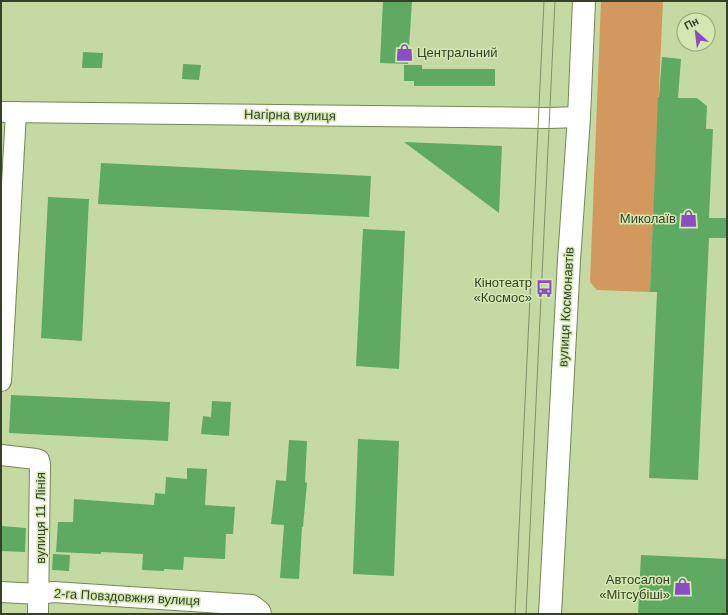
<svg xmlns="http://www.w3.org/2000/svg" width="728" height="615" font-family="Arial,sans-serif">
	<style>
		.green { fill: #d2985e }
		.building { fill: #5eaa63 }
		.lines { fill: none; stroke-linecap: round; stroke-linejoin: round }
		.street-casing { stroke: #748753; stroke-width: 22 }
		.secondary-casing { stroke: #748753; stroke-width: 24 }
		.street { stroke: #fff; stroke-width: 20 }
		.secondary { stroke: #fff; stroke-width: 22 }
		.tram { stroke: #829169; stroke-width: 1 }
		.labels { text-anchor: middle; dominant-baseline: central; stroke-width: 3; stroke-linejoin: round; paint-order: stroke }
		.poi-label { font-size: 13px; fill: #374029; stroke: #d2e8b0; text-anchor: end }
		.street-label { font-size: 13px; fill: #374029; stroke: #d2e8b0 }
	</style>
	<rect width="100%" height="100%" fill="#c5daa3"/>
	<path class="green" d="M601,1H663L650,292L597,290L590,282Z"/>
	<g class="building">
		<path d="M383,1H412L408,64L380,63Z"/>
		<path d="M83,52L103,53L102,68H82Z"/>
		<path d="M662,57L681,59L678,98H697L707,106L706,129H713L709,218H727V238H709L698,480L649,478L657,292H650L658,97H659Z"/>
		<path d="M183,64L201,65L199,80L182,79Z"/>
		<path d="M404,65H422V69H495V86H414V81H404Z"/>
		<path d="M404,142L502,146L499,213Z"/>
		<path d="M101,163L371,176L369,217L98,204Z"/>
		<path d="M48,197L89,199L82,341L41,338Z"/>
		<path d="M363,229L405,231L399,369L356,366Z"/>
		<path d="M11,395L170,402L168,441L9,433Z"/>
		<path d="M212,401L231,402L229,436L201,434L203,416L211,417Z"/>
		<path d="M358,439L399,441L394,576L353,574Z"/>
		<path d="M289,440L307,441L305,482L307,483L303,527H302L299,579L280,578L284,525L271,524L276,480L286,481Z"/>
		<path d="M187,468L207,469L205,505L235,507L233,534H226L225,559L184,557L183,570L164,569V571L142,570L143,554L101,552V554L56,552L58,522H73L74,499L154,505L155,493L165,494L166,477L187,479Z"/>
		<path d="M1,526L26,528L25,552L1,551Z"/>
		<path d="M53,554L70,555L69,571L52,570Z"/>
		<path d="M641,555L727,559V614H638Z"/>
	</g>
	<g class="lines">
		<defs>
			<g id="street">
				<path d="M1,112L549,118L579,117"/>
				<path d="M1,381L16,112"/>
				<path d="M1,455L36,459L39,460L40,464L38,614"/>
				<path d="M1,592L39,594L53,592L252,605L260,611L261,614"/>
			</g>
			<path id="secondary" d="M550,614L569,260L579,117L584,1"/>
		</defs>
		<use href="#street" class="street-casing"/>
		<use href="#secondary" class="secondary-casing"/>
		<use href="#street" class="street"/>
		<use href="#secondary" class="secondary"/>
		<g class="tram">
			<path d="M515,614L544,1"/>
			<path d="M526,614L555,1"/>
		</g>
	</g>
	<defs>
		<symbol id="shop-bare" viewBox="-9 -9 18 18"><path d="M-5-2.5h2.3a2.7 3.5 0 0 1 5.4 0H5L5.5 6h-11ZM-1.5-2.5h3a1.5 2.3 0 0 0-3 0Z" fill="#8a4dc2" stroke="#d2e8b0" stroke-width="2.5" paint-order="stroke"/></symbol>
		<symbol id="bus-bare" viewBox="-9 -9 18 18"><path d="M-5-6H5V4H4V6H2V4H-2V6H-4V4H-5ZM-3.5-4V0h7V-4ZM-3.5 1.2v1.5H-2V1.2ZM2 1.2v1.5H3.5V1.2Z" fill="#8a4dc2" stroke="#d2e8b0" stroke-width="2.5" paint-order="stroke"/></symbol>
	</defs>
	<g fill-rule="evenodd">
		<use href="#shop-bare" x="392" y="40" width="25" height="25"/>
		<use href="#shop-bare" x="676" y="206" width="25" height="25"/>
		<use href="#bus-bare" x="532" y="276" width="25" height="25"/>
		<use href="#shop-bare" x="670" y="574" width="25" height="25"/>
	</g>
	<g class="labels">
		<g class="poi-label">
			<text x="417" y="52" text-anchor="start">Центральний</text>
			<text x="676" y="218">Миколаїв</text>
			<text x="532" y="282">Кінотеатр<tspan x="532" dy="15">«Космос»</tspan></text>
			<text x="670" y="579">Автосалон<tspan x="670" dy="15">«Мітсубіші»</tspan></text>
		</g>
		<g class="street-label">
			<text transform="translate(290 115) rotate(1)">Нагірна вулиця</text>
			<text transform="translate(566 307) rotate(-87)">вулиця Космонавтів</text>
			<text transform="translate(40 518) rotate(-90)">вулиця 11 Лінія</text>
			<text transform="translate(127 597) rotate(3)">2-га Повздовжня вулиця</text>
		</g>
	</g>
	<rect width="728" height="615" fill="none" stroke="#374029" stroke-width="4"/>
	<g transform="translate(696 32) rotate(332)"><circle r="19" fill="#d2e8b0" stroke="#94a57a"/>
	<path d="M0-3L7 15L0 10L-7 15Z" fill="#8a4dc2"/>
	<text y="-6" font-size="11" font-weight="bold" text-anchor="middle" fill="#374029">Пн</text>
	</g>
</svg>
